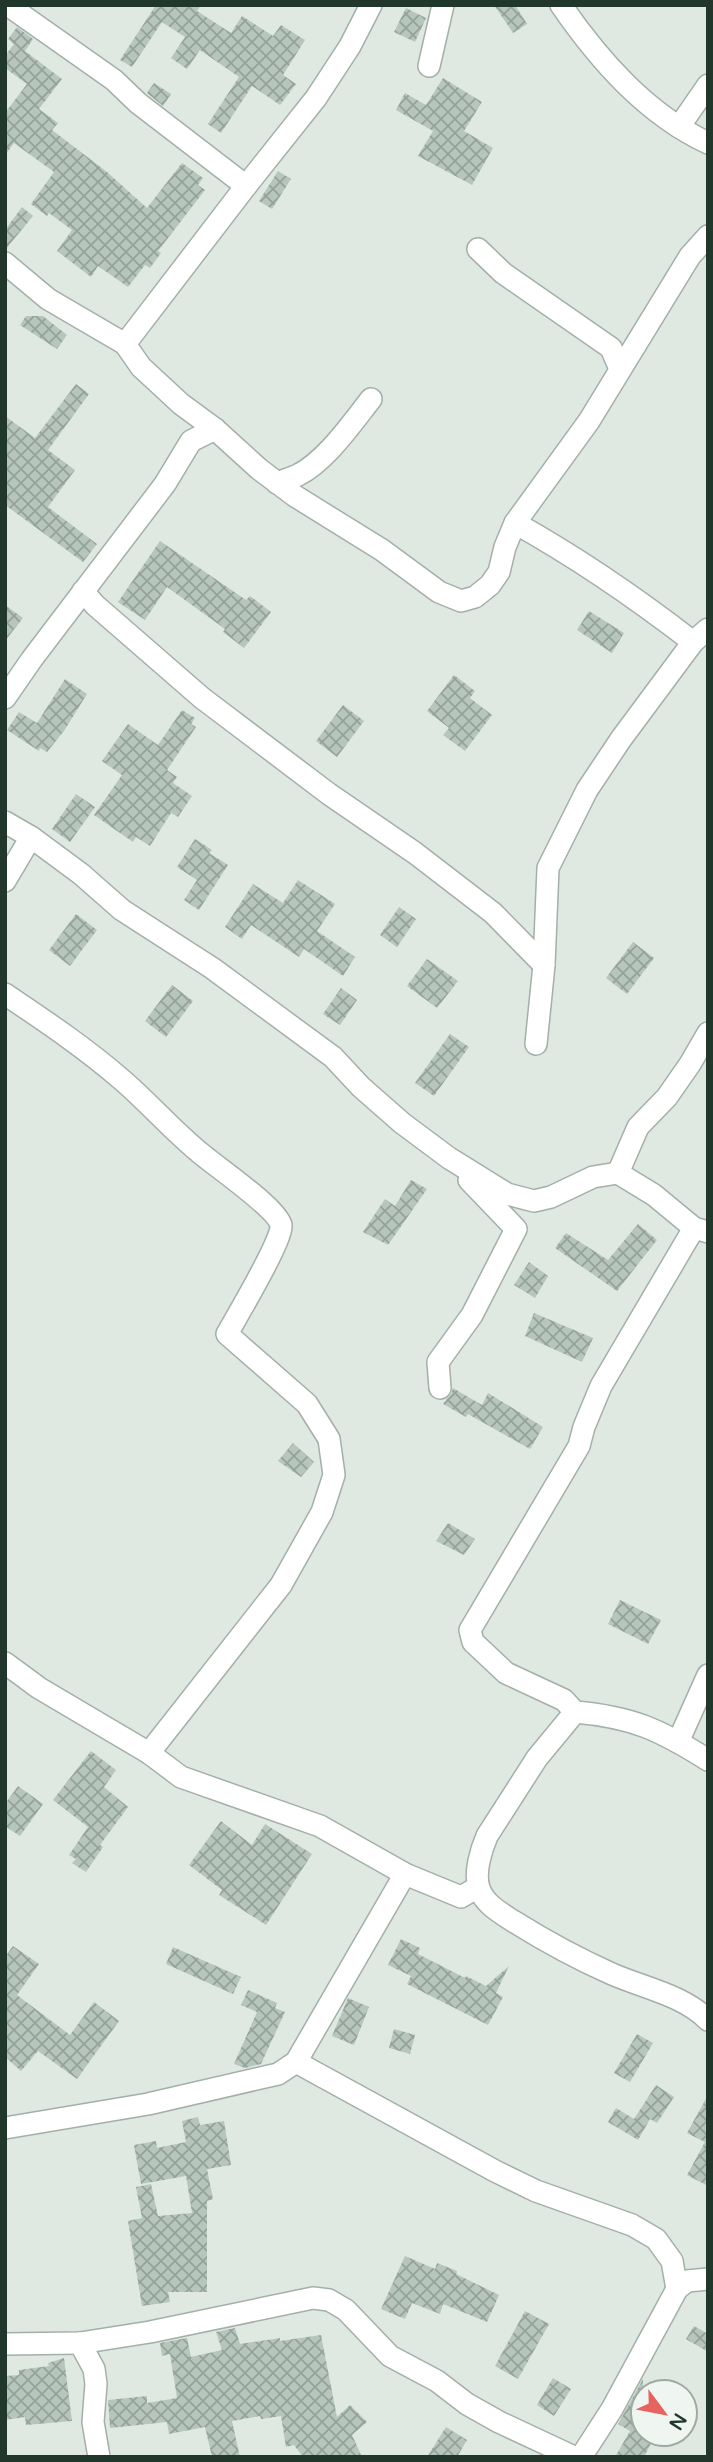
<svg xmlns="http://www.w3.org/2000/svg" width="713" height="2462" font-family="'Varela Round',sans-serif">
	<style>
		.building { fill: url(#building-cross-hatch) }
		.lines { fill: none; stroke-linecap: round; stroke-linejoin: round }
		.minor-casing { stroke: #a2b0a8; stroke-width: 24 }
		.tertiary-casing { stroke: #a2b0a8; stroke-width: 24 }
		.minor { stroke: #fff; stroke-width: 21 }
		.tertiary { stroke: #fff; stroke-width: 21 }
	</style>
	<defs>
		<pattern id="building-cross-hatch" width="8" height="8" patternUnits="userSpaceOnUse" patternTransform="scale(1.75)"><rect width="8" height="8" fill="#b7c6bd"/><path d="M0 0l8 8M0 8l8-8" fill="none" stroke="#94a29a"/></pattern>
	</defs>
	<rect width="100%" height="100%" fill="#dfe9e2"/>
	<g class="building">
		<path d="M156,5H201L197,11L231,33L242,16L273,36L281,25L305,40L283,75L296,84L280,105L252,86L221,133L208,124L239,77L200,50L187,69L171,58L185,37L162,22L132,67L120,60Z"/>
		<path d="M494,5H515L527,24L513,33Z"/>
		<path d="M406,8L426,18L415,42L394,32Z"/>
		<path d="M17,27L33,39L25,51L62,79L39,109L58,123L52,130L107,172L147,208L182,163L203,178L198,185L205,190L158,251L161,253L150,268L145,265L128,287L98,266L91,277L57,251L72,230L49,213L47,216L31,204L54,172L14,143L5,155V113L27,84L5,68V56L14,44L8,39Z"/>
		<path d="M443,78L482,102L464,131L493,148L472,185L418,156L433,131L396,110L405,93L426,105Z"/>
		<path d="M154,83L171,94L163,106L147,93Z"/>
		<path d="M278,171L291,179L272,209L259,201Z"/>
		<path d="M22,207L33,216L5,250V230Z"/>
		<path d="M26,316H43L67,335L57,349L20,325Z"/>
		<path d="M76,384L89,394L48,450L75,470L48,507L97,544L83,562L5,505V416L35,438Z"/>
		<path d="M160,541L246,600L250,596L271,612L244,648L223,632L225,629L167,587L145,620L118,602Z"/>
		<path d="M5,605L23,618L5,641Z"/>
		<path d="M589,611L624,633L612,653L577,630Z"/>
		<path d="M454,675L475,691L470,698L492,715L465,751L443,735L449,728L427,711Z"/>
		<path d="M65,679L87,694L64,731L47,752L40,748L39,751L7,730L19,712L37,723Z"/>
		<path d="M343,705L364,721L337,757L316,741Z"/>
		<path d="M182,710L195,718L191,724L196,727L167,770L177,777L173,783L192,796L178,817L171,813L150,846L136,837L133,842L94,815L122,775L102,761L128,724L158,745Z"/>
		<path d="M76,794L95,807L70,842L52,829Z"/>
		<path d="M195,839L212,850L209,853L228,865L199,910L184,900L197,880L177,867Z"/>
		<path d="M298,880L335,904L317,931L355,957L343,976L304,949L299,957L251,925L242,939L225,927L253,884L283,903Z"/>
		<path d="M399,907L416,919L397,947L380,935Z"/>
		<path d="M76,914L97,930L70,966L49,950Z"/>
		<path d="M633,942L654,958L627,994L606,978Z"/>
		<path d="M427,959L458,981L437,1008L407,986Z"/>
		<path d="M172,985L193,1001L166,1037L145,1021Z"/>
		<path d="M341,988L357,1000L340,1025L323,1014Z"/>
		<path d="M450,1034L469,1047L434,1096L415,1083Z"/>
		<path d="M411,1180L427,1189L388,1245L363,1232L385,1199L395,1206Z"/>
		<path d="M638,1224L657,1240L617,1291L555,1248L566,1233L608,1260Z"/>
		<path d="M529,1262L548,1276L535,1298L514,1285Z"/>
		<path d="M534,1313L593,1338L582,1362L525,1336Z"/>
		<path d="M453,1388L482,1405L488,1393L543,1427L530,1449L468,1414L466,1417L443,1404L451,1394Z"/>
		<path d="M293,1443L314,1462L301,1477L278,1461Z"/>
		<path d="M448,1523L475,1539L464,1555L436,1541Z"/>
		<path d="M620,1600L661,1620L648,1644L608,1624Z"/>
		<path d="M91,1751L116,1770L104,1787L128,1807L100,1845L103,1847L86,1872L72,1863L76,1859L69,1855L88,1827L53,1800Z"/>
		<path d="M18,1786L43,1804L20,1836L5,1826V1804Z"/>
		<path d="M221,1821L252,1845L265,1824L312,1854L266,1925L219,1895L222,1890L189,1865Z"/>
		<path d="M401,1939L420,1948L418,1954L465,1978L466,1976L486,1986L509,1966L496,1993L503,1997L488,2025L407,1984L411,1976L388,1965Z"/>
		<path d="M13,1946L39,1964L17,1995L70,2035L94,2002L119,2021L77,2079L38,2051L21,2071L5,2057V1957Z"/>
		<path d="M173,1947L241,1977L233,1994L166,1964Z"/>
		<path d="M248,1990L277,2003L275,2008L285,2012L261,2064L245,2068L234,2064L257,2012L241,2005Z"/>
		<path d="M348,1998L369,2007L354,2045L332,2036Z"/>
		<path d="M394,2029L415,2035L410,2054L389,2048Z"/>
		<path d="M637,2034L653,2043L630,2082L614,2073Z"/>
		<path d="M656,2085L674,2097L657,2123L650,2119L638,2140L608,2122L616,2108L634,2119Z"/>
		<path d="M708,2095V2186L687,2175L705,2142L687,2133Z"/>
		<path d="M198,2117L200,2125L224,2121L231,2165L207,2169L213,2199L207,2201V2292H168L170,2302L142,2306L128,2221L142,2218L136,2187L151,2184L158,2216L192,2213L186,2176L141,2184L134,2145L156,2141L157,2148L186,2142L182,2121Z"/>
		<path d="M405,2256L435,2269L437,2263L457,2271L456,2274L499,2295L487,2322L443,2304L440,2314L412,2303L405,2319L381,2309Z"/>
		<path d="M525,2311L549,2324L518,2379L495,2366Z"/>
		<path d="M694,2326L708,2334V2352L686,2339Z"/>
		<path d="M235,2328L240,2344L280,2338V2341L321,2335L337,2417L350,2405L367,2422L352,2435L362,2457H303L294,2445L286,2447L281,2416L261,2419L260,2416L232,2421L240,2457H212L205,2427L169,2434L167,2422L110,2428L108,2400L147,2396V2403L177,2398L170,2354L162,2356L160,2343L187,2338L191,2357L222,2350L216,2332Z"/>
		<path d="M64,2358L72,2421L26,2425L25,2417L5,2420V2376L19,2375V2370L49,2366L48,2363Z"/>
		<path d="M553,2378L571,2389L554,2416L537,2405Z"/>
		<path d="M643,2379V2434H656L644,2457H615L630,2431L618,2424Z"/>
		<path d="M446,2427L467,2440L457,2457H427Z"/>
	</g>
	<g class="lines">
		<defs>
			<g id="minor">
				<path d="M5,6H9L114,80L138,103L246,186"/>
				<path d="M429,66L443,5"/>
				<path d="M679,127L708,85"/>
				<path d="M478,249L503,273L611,348L620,369"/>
				<path d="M5,263L48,299L125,344L141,367L181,404L215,429L259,469L295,496L382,550L439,592L461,601L475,597L490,585L499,572L505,547L515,523L589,421L690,256L708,236"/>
				<path d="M125,344L246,186L316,98L350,46L371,5"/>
				<path d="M277,483C284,480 292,478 298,475C326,461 352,423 371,399"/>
				<path d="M515,523C578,558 636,598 693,642"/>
				<path d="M83,591L95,605L202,698L329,794L415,853L493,913L544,965"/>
				<path d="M5,698L32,659L165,484L191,441L215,429"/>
				<path d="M5,822L31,837L81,874L122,910L212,968L333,1057L361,1087L402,1123L449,1158L507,1194L534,1201L551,1197L593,1177L618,1173L654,1195L694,1228L708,1232"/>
				<path d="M5,881L31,837"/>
				<path d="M5,994C45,1021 84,1047 121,1079C148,1102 171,1129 199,1152C215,1166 276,1207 281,1225C284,1237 236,1318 227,1334L307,1404L329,1439L334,1475L322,1512L281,1585L149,1753"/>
				<path d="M536,1044L544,965L548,868L587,790L621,739L693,642L708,629"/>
				<path d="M618,1173L638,1127L667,1097L690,1064L708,1033"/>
				<path d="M694,1228L601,1386L584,1427L579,1446L470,1630L473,1642L506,1673L564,1700L575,1712C633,1717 660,1730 708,1760"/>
				<path d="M440,1388L438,1362L472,1315L516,1229L469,1180"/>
				<path d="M5,1663L39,1688L149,1753L181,1777L320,1826L405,1874L461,1897L478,1887"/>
				<path d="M575,1712L537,1758L487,1836C481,1850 474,1873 479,1888C484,1904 501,1913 513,1921C545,1941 578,1959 612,1974C644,1988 683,1995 708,2020"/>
				<path d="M678,1742L708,1675"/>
				<path d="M296,2062L495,2171L536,2191L632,2225L656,2239L672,2261L677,2289"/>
				<path d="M5,2128L148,2104L278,2074L296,2062L405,1874"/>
				<path d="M80,2343L94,2369L96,2384L93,2422L99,2457"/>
				<path d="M5,2344L80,2343L150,2332L313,2298L329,2300L346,2310L390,2356L437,2381L467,2404L499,2422L574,2457"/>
				<path d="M581,2457L612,2409L677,2289L687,2281L708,2279"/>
			</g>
			<path id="tertiary" d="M561,5C599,60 646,114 708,143"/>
		</defs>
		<use href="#minor" class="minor-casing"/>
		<use href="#tertiary" class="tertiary-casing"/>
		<use href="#minor" class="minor"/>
		<use href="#tertiary" class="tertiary"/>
	</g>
	<rect width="713" height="2462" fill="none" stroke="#21372c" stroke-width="14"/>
	<g transform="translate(664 2413) rotate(122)"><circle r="33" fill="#eff6f1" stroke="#9daaa2" stroke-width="2"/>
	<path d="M0-5L12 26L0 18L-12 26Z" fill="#e66360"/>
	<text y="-10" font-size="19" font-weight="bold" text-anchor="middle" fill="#21372c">N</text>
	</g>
</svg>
